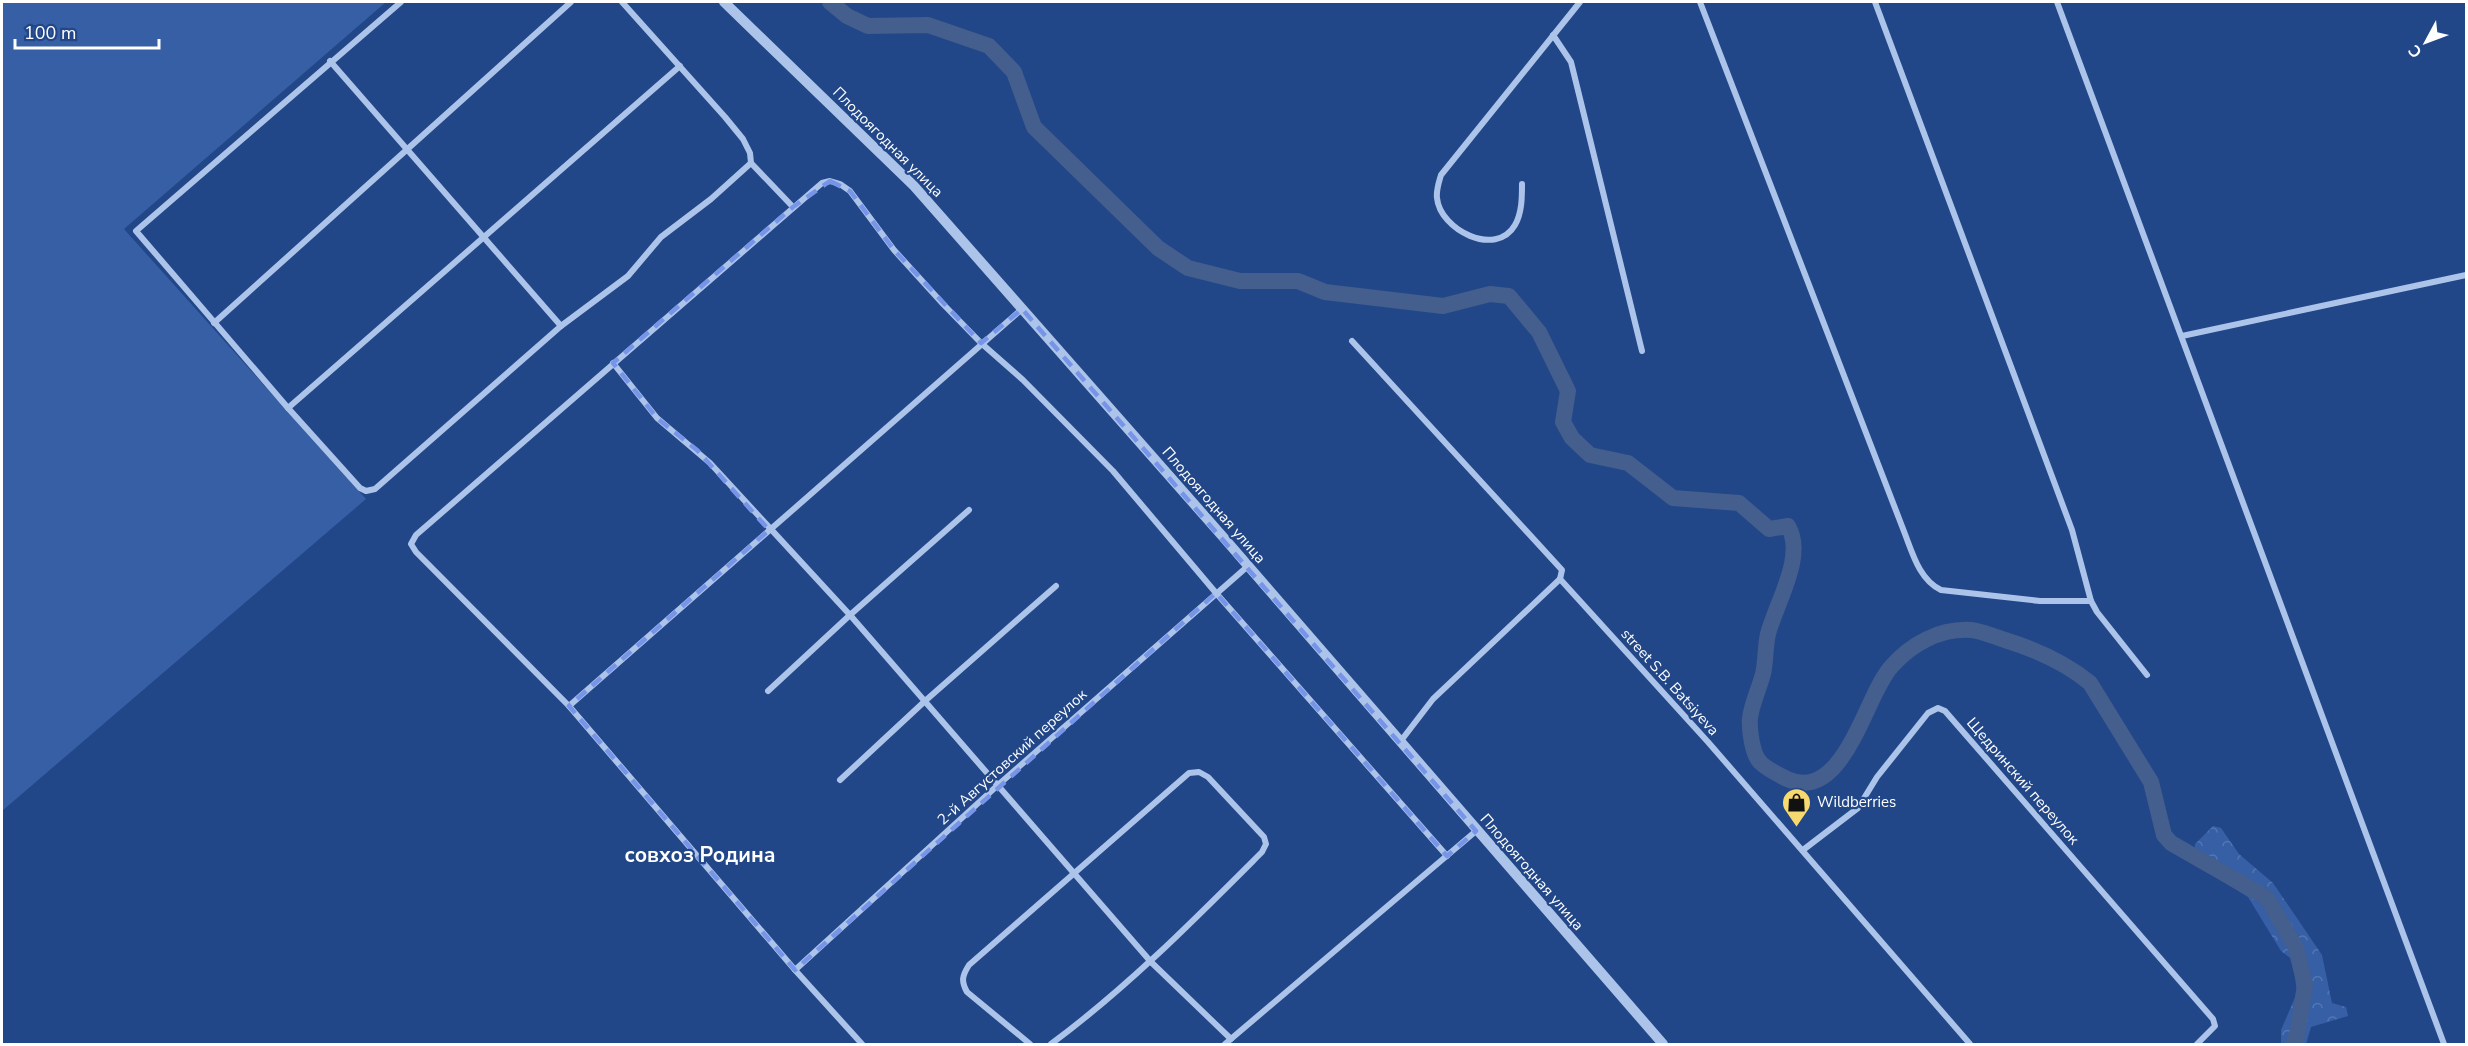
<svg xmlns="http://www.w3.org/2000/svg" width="2468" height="1046" font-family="'Nunito Sans',sans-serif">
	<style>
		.grass { fill: #365fa5 }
		.forest { fill: url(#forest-crowns) }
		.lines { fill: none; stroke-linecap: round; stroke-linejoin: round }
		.river { stroke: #445e8e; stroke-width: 16 }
		.minor { stroke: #adc4ea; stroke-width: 6 }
		.tertiary { stroke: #adc4ea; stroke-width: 10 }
		.marked { fill: none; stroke: #7795e8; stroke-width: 4.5; stroke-dasharray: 12 8; stroke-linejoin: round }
		.labels { text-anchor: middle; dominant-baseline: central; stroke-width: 4.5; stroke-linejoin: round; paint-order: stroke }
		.street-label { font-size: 15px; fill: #fff; stroke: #224788 }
		.poi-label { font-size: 15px; fill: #fff; stroke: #224788; text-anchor: start }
		.district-label { font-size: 21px; font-weight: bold; fill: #fff; stroke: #224788 }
	</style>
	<defs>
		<pattern id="forest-crowns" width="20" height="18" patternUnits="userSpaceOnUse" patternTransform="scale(1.5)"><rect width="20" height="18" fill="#365fa5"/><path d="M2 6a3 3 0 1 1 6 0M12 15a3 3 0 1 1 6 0" fill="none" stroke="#5477b2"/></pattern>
	</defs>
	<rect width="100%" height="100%" fill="#224788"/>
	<path class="grass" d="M2,2H386L124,229L366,499L2,811Z"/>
	<path class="forest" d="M2213,826L2221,828L2239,854L2273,883L2322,955L2332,1003L2346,1007L2348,1016L2311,1027L2306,1044H2281V1030L2297,993L2293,960L2281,951L2248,897L2193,863L2195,844Z"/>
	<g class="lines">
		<path class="river" d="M830,2L847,16L868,26L928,25L989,46L1014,72L1034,127L1158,248L1188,268L1240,281H1298L1325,292L1443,306L1490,294L1509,296L1539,332L1568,391L1563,422L1572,438L1590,455L1628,463L1673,498L1739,503L1769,529L1788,526C1806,556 1776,603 1768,634C1765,647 1766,661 1763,674C1759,689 1752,703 1750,718C1749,728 1752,754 1760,762C1765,768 1779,775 1787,779C1844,804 1865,696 1891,667C1911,644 1940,628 1971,630C1982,631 1995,637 2005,640C2034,649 2067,664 2090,683L2151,782L2164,835L2171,843L2267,898L2296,948L2305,985L2297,1035L2293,1044"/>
		<g class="minor">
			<path d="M401,2L136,231L288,408L680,66"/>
			<path d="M622,2L725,117L743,139L750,153L751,163L793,207"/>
			<path d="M1700,2L1905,534C1913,555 1920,580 1941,590L2040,601H2091"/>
			<path d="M1875,2L2072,530L2091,601L2097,612L2147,675"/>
			<path d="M2057,2L2444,1044"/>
			<path d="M1553,35L1571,62L1642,351"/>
			<path d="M330,61L561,326"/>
			<path d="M1522,184C1522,197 1522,213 1515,225C1496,258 1440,230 1437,198C1436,190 1439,182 1441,175L1580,2"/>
			<path d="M214,323L571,2"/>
			<path d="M2182,336L2466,275"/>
			<path d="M1352,341L1562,570L1560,579L1708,742L1970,1044"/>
			<path d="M613,363L657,418L710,463L850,615L969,510"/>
			<path d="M288,408L360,488L366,491L375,489L561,326L628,276L661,237L711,199L751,163"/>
			<path d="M768,691L850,615L1151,962L1231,1039"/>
			<path d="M569,706L1022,309"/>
			<path d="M1400,742L1433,699L1560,579"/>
			<path d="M840,780L925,701L1056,586"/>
			<path d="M1803,850L1858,808L1877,777L1928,713L1938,708L1945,711L2213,1019L2215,1026L2197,1044"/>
			<path d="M795,970L998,785L1248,566"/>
			<path d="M862,1044L795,970L569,706L416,552L411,544L416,535L822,183L830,181L840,184L850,191L894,250L943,304L981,343L1023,380L1113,471L1216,593L1447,856"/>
			<path d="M1030,1044L967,992C961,981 962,976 969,965L1189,773L1199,772L1208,777L1264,837L1266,844L1262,852C1194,920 1128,987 1051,1044"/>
			<path d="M1225,1044L1476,831"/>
		</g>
		<path class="tertiary" d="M724,2L914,186L1224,538L1663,1044"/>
	</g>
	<path class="marked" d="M830,181L850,191L894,250L981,343L1022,309L1476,831L1447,856L1216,593L795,970L569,706L769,530L697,450L657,418L613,363L793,207Z"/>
	<defs>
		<symbol id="shop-pin" viewBox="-11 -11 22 30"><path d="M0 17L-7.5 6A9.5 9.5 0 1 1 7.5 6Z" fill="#f6d96f" stroke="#224788"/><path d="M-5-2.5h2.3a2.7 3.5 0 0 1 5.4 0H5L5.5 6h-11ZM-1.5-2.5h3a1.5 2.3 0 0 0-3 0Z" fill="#111"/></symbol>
	</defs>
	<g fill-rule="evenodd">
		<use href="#shop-pin" x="1780" y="786" width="33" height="45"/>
	</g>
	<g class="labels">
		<g class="street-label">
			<text transform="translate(888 142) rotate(45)">Плодоягодная улица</text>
			<text transform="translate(1214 505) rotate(49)">Плодоягодная улица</text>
			<text transform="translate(1670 682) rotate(48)">street S.B. Batsiyeva</text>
			<text transform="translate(1012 757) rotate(-42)">2-й Августовский переулок</text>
			<text transform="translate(2023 781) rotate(49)">Щедринский переулок</text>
			<text transform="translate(1532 872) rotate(49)">Плодоягодная улица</text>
		</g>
		<g class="poi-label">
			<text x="1817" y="802">Wildberries</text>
		</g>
		<g class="district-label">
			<text x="700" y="855">совхоз Родина</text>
		</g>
	</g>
	<rect width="2468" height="1046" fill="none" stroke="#ffffff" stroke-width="6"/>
	<g transform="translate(2426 42) rotate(229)" stroke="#224788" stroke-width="4.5" paint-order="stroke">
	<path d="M0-4.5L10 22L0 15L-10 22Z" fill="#ffffff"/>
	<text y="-9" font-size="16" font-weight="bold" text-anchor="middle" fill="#ffffff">С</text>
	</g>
	<path d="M15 39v9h144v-9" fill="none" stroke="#ffffff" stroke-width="3"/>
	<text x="24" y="39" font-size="18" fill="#ffffff" stroke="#224788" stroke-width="4.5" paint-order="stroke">100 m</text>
</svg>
